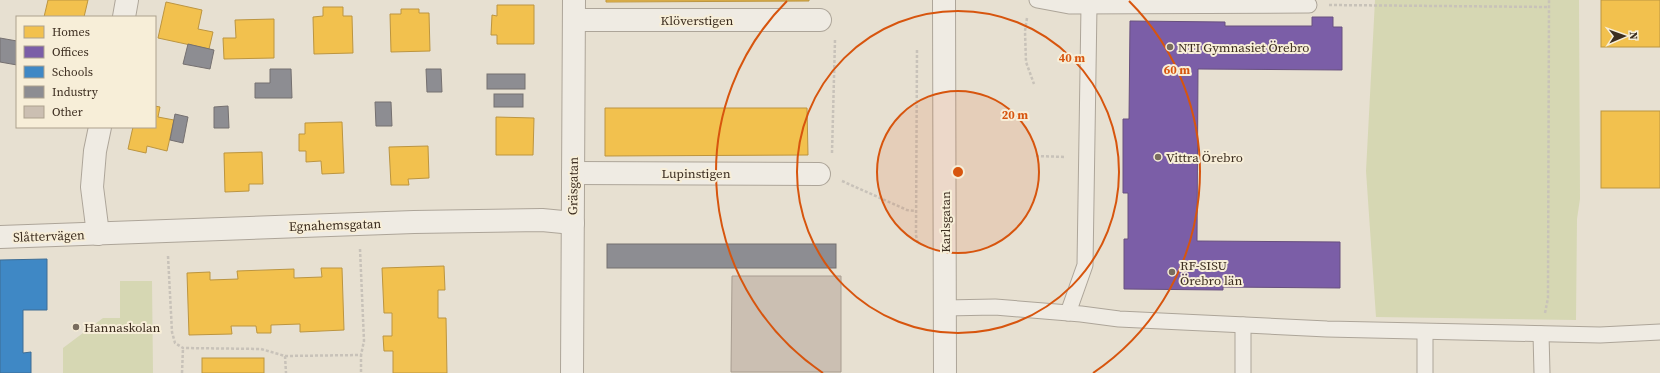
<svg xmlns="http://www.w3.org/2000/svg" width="1660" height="373" font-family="'Source Serif 4',serif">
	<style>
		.green { fill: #d6d7b3 }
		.homes { fill: #f2c14e; stroke: #bc9540 }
		.offices { fill: #7b5ea7; stroke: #68507e }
		.schools { fill: #3f88c5; stroke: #3e6d94 }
		.industry { fill: #8d8d92; stroke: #757070 }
		.building { fill: #cbbfb2; stroke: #a89c90 }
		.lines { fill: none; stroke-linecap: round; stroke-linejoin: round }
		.service-casing { stroke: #ada599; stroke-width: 17 }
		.minor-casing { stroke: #ada599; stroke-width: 24 }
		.path { stroke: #c8c2b9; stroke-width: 2.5; stroke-dasharray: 3 2; stroke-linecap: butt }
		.service { stroke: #efebe3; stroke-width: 15 }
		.minor { stroke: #efebe3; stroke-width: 22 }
		.ring { fill: none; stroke: #d7550e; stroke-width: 2 }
		.poi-dot { fill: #786c5e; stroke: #f7eed8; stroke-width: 1.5 }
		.labels { text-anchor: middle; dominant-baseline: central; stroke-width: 4; stroke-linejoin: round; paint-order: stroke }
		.street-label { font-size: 13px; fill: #3d2e20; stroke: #f7eed8 }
		.poi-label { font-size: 13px; fill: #3d2e20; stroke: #f7eed8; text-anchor: start }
		.centre { fill: #d7550e; stroke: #f7eed8; stroke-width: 2 }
		.ring-label { font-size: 12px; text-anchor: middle; font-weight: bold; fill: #d7550e; stroke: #f7eed8; stroke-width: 4; stroke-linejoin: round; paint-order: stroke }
	</style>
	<rect width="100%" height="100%" fill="#e7e0d1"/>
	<g class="green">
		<path d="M1375,0H1579L1580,199L1577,219L1576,320L1376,317L1366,171Z"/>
		<path d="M120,281H152L153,373H63V348L103,318H120Z"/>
	</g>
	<g class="homes">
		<path d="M48,0H88L84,17H44Z"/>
		<path d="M606,0H809V1L606,2Z"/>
		<rect x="1601" y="0" width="59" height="47"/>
		<path d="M166,2L202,10L198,29L213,32L209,49L158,38Z"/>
		<path d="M497,5H534V44H497V35H491L492,15L497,16Z"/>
		<path d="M323,7H343V16H352L353,53L314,54L313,17L323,16Z"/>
		<path d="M401,9H419V13H429L430,51L391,52L390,14H401Z"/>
		<path d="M274,19V58L224,59L223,38H236L235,20Z"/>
		<path d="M155,106L160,107L158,117L174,120L167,151L147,146L146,153L128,149L133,127H155Z"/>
		<path d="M605,108H807L808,155L605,156Z"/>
		<rect x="1601" y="111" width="59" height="77"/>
		<path d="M496,117L534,118L533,155H496Z"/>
		<path d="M342,122L344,173L322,174L321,161L306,162V151H299V134H305V123Z"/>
		<path d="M428,146L429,178L408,179L409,185H391L389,147Z"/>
		<path d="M262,152L263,184H249V191L225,192L224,153Z"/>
		<path d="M444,266L445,290H438V318H446L447,373H393V351H384L383,336H392V313H384L382,268Z"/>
		<path d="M321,268H342L344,330L300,332V324L271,325V333H257L256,326H231L232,334L189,335L187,273L210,272V280L238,279L237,271L294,269V278L322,277Z"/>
		<rect x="202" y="358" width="62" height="15"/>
	</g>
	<path class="offices" d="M1312,17H1333V27H1342V70L1198,69L1197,241L1340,242V288L1223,287V290L1124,289V239H1128V193H1123V119H1129L1130,21L1225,22V26H1312Z"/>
	<path class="schools" d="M47,259V310H23V353L31,352V373H0V260Z"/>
	<g class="industry">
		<path d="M0,38L17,41V65L0,62Z"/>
		<path d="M188,44L214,50L210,69L183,64Z"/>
		<path d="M270,69H291L292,98H255V83H270Z"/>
		<path d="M426,69H441L442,92H427Z"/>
		<rect x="487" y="74" width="38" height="15"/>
		<rect x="494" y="94" width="29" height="13"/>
		<path d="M375,102H391L392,126H376Z"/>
		<path d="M228,106L229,128H214V107Z"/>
		<path d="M175,114L188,117L183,143L170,140Z"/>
		<rect x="607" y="244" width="229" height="24"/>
	</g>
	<path class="building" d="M732,276H841V372H731Z"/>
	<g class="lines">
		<defs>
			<g id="service">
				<path d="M1037,0L1069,6L1309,5"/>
				<path d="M945,308L995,307L1081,314L1119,319L1327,329L1600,335L1660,332"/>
				<path d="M1068,313L1085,265L1089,6"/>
				<path d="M1243,325V373"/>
				<path d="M1425,332V373"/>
				<path d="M1541,334L1542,373"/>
			</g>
			<g id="minor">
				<path d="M944,0L945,373"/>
				<path d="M124,17L127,0"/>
				<path d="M574,20H820"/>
				<path d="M573,173L819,174"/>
				<path d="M98,234L92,187L95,151L100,127"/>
				<path d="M0,237L414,222L542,220L573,223"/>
				<path d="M572,373L574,0"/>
			</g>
		</defs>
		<use href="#service" class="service-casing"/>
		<use href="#minor" class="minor-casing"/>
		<g class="path">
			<path d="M1329,5L1549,7"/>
			<path d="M1027,18L1025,31L1026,62L1034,84"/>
			<path d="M917,50L916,235L918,245"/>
			<path d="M832,153L835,40"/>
			<path d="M1036,156L1066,157"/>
			<path d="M842,181L907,210L916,211"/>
			<path d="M360,249L364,341L361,355"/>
			<path d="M168,256L172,332L175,343L183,348L261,349L285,356L286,373"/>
			<path d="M1545,313L1548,298L1549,0"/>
			<path d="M285,356L361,355V373"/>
			<path d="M182,373L183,348"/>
		</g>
		<use href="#service" class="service"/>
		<use href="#minor" class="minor"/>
	</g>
	<circle cx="958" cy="172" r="81" fill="#d7550e" fill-opacity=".12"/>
	<g class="ring">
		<circle cx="958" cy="172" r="81"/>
		<circle cx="958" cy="172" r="161"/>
		<path d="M823 373A242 242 0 0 1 787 1M1129 1A242 242 0 0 1 1093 373"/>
	</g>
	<g class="poi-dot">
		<circle cx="1170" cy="47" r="4"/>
		<circle cx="1158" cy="157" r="4"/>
		<circle cx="1172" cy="272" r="4"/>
		<circle cx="76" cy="327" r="4"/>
	</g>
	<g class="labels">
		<g class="street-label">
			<text x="697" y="20">Klöverstigen</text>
			<text x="696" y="173">Lupinstigen</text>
			<text transform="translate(573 186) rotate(-89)">Gräsgatan</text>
			<text transform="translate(945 222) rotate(-90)">Karlsgatan</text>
			<text transform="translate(335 225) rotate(-2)">Egnahemsgatan</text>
			<text transform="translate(49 236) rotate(-2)">Slåttervägen</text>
		</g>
		<g class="poi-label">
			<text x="1178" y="47">NTI Gymnasiet Örebro</text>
			<text x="1166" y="157">Vittra Örebro</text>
			<text x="1180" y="265">RF-SISU<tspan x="1180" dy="15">Örebro län</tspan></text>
			<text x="84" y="327">Hannaskolan</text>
		</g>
	</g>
	<circle cx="958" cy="172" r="6" class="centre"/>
	<g class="ring-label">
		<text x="1072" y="62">40 m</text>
		<text x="1177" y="74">60 m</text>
		<text x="1015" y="119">20 m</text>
	</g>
	<rect x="16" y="16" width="140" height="112" fill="#f7eed8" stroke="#ada18e"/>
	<rect x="24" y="26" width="20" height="12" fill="#f2c14e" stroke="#ada18e"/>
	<text x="52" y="36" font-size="12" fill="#3d2e20">Homes</text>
	<rect x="24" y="46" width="20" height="12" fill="#7b5ea7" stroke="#ada18e"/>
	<text x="52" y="56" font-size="12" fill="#3d2e20">Offices</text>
	<rect x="24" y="66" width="20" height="12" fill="#3f88c5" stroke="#ada18e"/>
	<text x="52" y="76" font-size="12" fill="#3d2e20">Schools</text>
	<rect x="24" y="86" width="20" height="12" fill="#8d8d92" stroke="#ada18e"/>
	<text x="52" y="96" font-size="12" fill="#3d2e20">Industry</text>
	<rect x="24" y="106" width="20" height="12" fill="#cbbfb2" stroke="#ada18e"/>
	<text x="52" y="116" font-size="12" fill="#3d2e20">Other</text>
	<g transform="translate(1624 36) rotate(88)" stroke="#f7eed8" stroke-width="3" paint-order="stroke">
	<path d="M0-3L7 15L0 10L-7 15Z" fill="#3d2e20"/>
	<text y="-6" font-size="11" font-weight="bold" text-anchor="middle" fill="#3d2e20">N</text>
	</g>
</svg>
